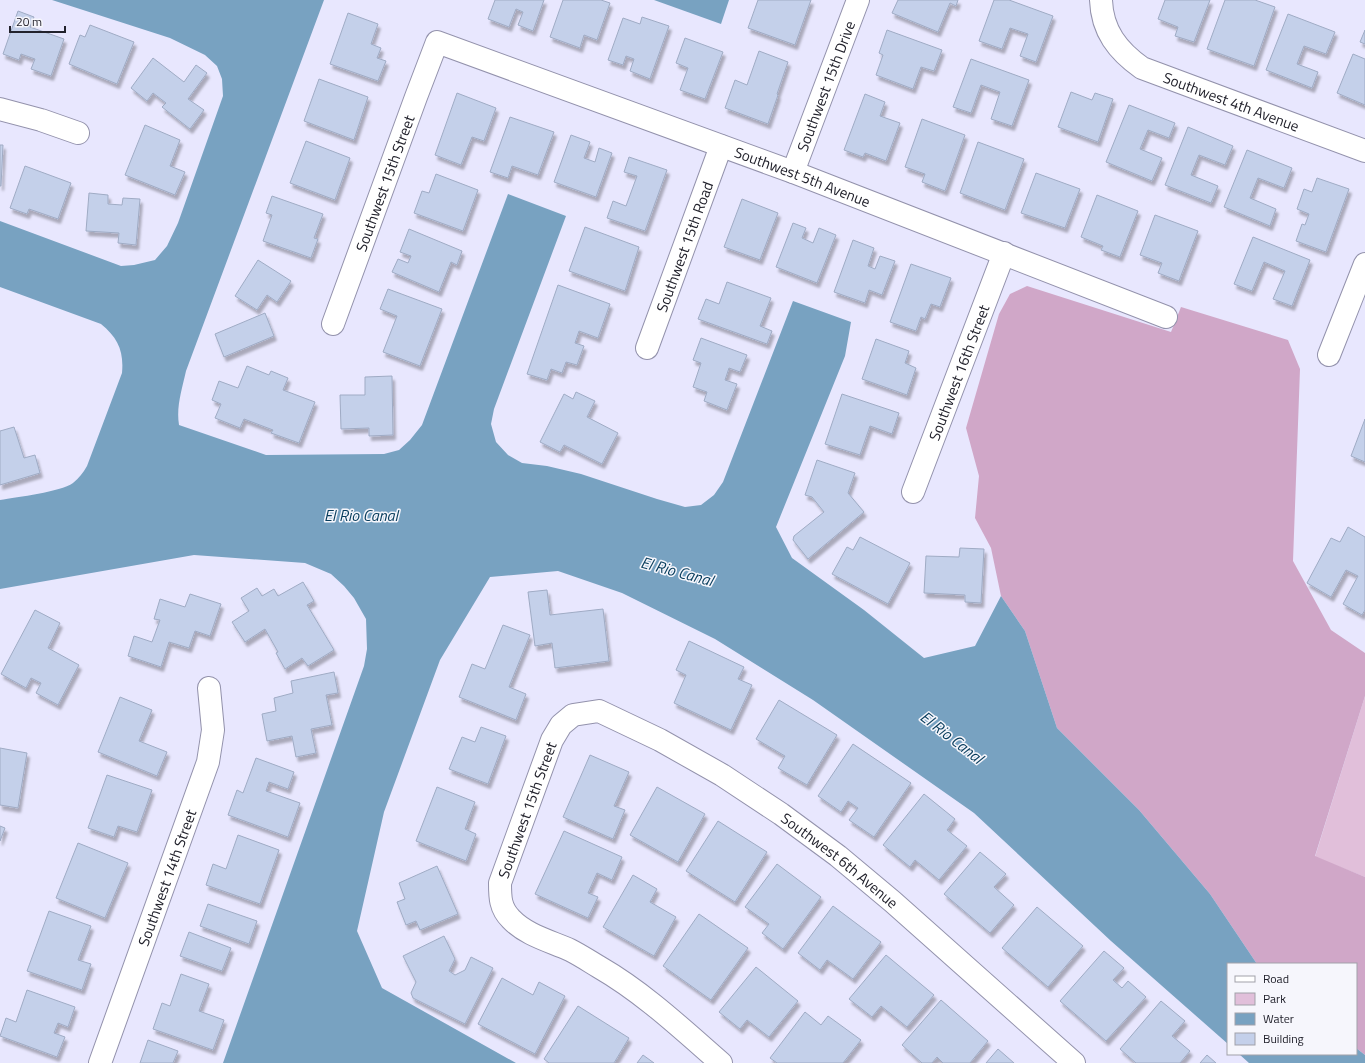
<svg xmlns="http://www.w3.org/2000/svg" width="1365" height="1063" font-family="'Titillium Web',sans-serif">
	<style>
		.green { fill: #e1bfda }
		.forest { fill: #d0a7c8 }
		.water { fill: #78a2c1 }
		.building { fill: #c4d0ea; stroke: #9fabc4; filter: url(#shadow) }
		.lines { fill: none; stroke-linecap: round; stroke-linejoin: round }
		.minor-casing { stroke: #9392ac; stroke-width: 24 }
		.minor { stroke: #fff; stroke-width: 22 }
		.labels { text-anchor: middle; dominant-baseline: central; stroke-width: 3; stroke-linejoin: round; paint-order: stroke }
		.street-label { font-size: 15px; fill: #22222c; stroke: #f6f6fc }
		.water-label { font-size: 16px; font-style: italic; fill: #073c5c; stroke: #f6f6fc }
	</style>
	<defs>
		<filter id="shadow"><feDropShadow dx="2.5" dy="4.5" stdDeviation="1" flood-color="#0004"/></filter>
	</defs>
	<rect width="100%" height="100%" fill="#e8e7fe"/>
	<path class="green" d="M1365,696V877L1315,857Z"/>
	<path class="forest" d="M1027,286L1171,332L1181,307L1288,340L1300,369L1293,561L1331,630L1365,653V696L1315,856L1365,877V1055L1356,1048V964H1257L1210,894L1139,810L1057,728L1025,631L1001,596L991,548L975,518L979,476L966,428L999,314L1010,294Z"/>
	<g class="water">
		<path d="M52,0H324L186,371C182,389 176,407 179,425L266,455L384,454L399,450L410,440L422,425L508,194L566,216L494,409L491,424L496,442L508,455L522,463L547,466L581,474L657,499L685,507L701,505L714,495L723,482L793,301L851,322L845,356L776,527L792,558L864,610L924,658L975,646L1001,596L1025,631L1057,728L1139,810L1210,894L1257,964H1228V1044L1111,941L974,813L813,700L715,639L622,593L558,571L490,577L440,660L384,812L357,931L382,988L516,1063H223L364,666L367,649L366,619L354,598L344,586L331,574L305,563L194,555L0,589V500C18,497 60,492 73,483C79,478 83,473 87,466L122,373C124,351 118,338 101,324L0,287V221L121,266L134,265L155,260L167,246L178,223L223,96L222,79L217,66L205,55L170,38Z"/>
		<path d="M654,0H729L721,24Z"/>
		<path d="M1356,1048L1365,1055V1063H1249L1239,1054H1356Z"/>
	</g>
	<g class="building">
		<path d="M495,0H544L533,31L518,25L523,12L516,9L509,27L488,19Z"/>
		<path d="M563,0H601L610,3L597,40L584,35L580,48L550,37Z"/>
		<path d="M758,0H811L795,45L748,28Z"/>
		<path d="M898,0H958L956,6L950,3L938,32L892,13Z"/>
		<path d="M994,0H1009L1053,16L1036,62L1020,56L1028,34L1010,28L1002,49L979,41Z"/>
		<path d="M1165,0H1210L1194,42L1175,36L1178,27L1158,19Z"/>
		<path d="M1225,0H1255L1275,7L1254,66L1207,49Z"/>
		<path d="M18,11L34,17L30,27L64,39L51,76L31,69L35,59L21,54L19,60L3,54Z"/>
		<path d="M348,13L378,24L371,44L381,48L377,58L386,61L378,81L330,64Z"/>
		<path d="M1288,14L1335,32L1326,54L1304,46L1297,64L1318,72L1312,88L1266,70Z"/>
		<path d="M642,17L669,26L650,79L630,71L634,59L626,56L623,65L608,60L623,18L640,24Z"/>
		<path d="M90,25L134,42L117,84L69,64L80,35L85,37Z"/>
		<path d="M887,30L942,50L934,71L921,67L913,89L876,75L883,55L879,53Z"/>
		<path d="M1365,30V44L1360,42Z"/>
		<path d="M685,38L723,52L705,99L680,90L688,68L676,63Z"/>
		<path d="M759,51L788,62L777,94L778,95L768,124L725,108L735,80L747,85Z"/>
		<path d="M1353,54L1365,59V105L1337,93Z"/>
		<path d="M153,58L184,82L196,65L207,73L188,99L204,110L190,129L162,107L166,103L153,93L147,101L131,88Z"/>
		<path d="M971,59L1029,80L1012,126L991,119L1000,92L981,85L971,113L953,107Z"/>
		<path d="M319,79L368,97L354,140L304,121Z"/>
		<path d="M1071,92L1092,100L1095,93L1113,99L1098,142L1058,127Z"/>
		<path d="M457,93L496,108L484,141L472,137L461,165L435,155Z"/>
		<path d="M865,94L885,102L880,116L900,123L886,161L865,153L863,157L844,150Z"/>
		<path d="M1129,105L1175,123L1169,138L1148,130L1140,149L1162,158L1152,181L1106,162Z"/>
		<path d="M510,117L554,132L538,175L512,166L508,178L490,172Z"/>
		<path d="M922,119L965,135L945,191L922,182L925,174L905,167Z"/>
		<path d="M145,125L180,140L170,166L185,172L175,195L125,175Z"/>
		<path d="M1188,127L1233,146L1225,165L1199,155L1191,175L1218,186L1211,203L1165,185Z"/>
		<path d="M571,135L590,142L584,158L595,162L599,148L612,153L596,197L554,182Z"/>
		<path d="M306,141L350,158L335,200L290,183Z"/>
		<path d="M978,142L1024,159L1005,210L960,193Z"/>
		<path d="M0,145H3L1,186H0Z"/>
		<path d="M1247,150L1292,168L1284,188L1258,178L1250,198L1276,209L1270,226L1224,207Z"/>
		<path d="M629,157L667,170L645,231L607,218L613,201L626,206L637,176L624,172Z"/>
		<path d="M25,166L71,183L58,219L29,209L27,214L10,208Z"/>
		<path d="M1036,173L1080,189L1065,228L1021,213Z"/>
		<path d="M436,174L478,190L463,231L414,213L422,191L429,193Z"/>
		<path d="M1317,178L1349,189L1326,252L1296,241L1302,224L1305,225L1309,214L1297,209L1304,189L1312,192Z"/>
		<path d="M89,193L108,195V204L122,205L123,198L140,199L136,245L118,243L119,233L86,231Z"/>
		<path d="M1097,195L1138,211L1120,257L1101,250L1103,246L1081,237Z"/>
		<path d="M272,196L323,214L314,238L318,239L311,258L263,241L272,215L266,213Z"/>
		<path d="M742,199L778,213L760,260L724,247Z"/>
		<path d="M1155,215L1198,231L1179,281L1158,273L1162,263L1140,255Z"/>
		<path d="M793,223L806,228L802,238L813,243L819,228L836,235L817,283L776,267Z"/>
		<path d="M585,227L639,247L625,291L569,271Z"/>
		<path d="M409,229L462,251L457,265L451,262L439,292L392,272L398,259L408,263L411,256L400,252Z"/>
		<path d="M1253,237L1310,260L1292,306L1273,299L1285,271L1264,262L1252,291L1234,284Z"/>
		<path d="M853,240L874,248L868,266L875,269L880,256L895,261L882,295L869,290L865,303L834,292Z"/>
		<path d="M258,260L291,281L277,302L267,295L257,310L235,296Z"/>
		<path d="M911,264L951,278L940,307L931,304L925,319L921,317L916,331L890,322Z"/>
		<path d="M727,282L771,298L760,326L772,331L767,344L698,319L706,299L719,304Z"/>
		<path d="M558,285L610,304L598,338L579,331L575,343L584,346L577,365L566,362L562,373L551,369L547,380L527,374Z"/>
		<path d="M388,289L442,309L420,366L383,352L397,316L380,309Z"/>
		<path d="M265,313L274,336L224,357L215,334Z"/>
		<path d="M701,338L747,355L740,372L729,368L725,380L737,384L727,410L704,401L707,392L693,387L701,363L693,360Z"/>
		<path d="M876,339L909,351L905,363L916,368L907,395L862,379Z"/>
		<path d="M247,366L269,375L271,371L288,378L283,390L315,402L299,443L271,433L273,430L244,419L240,428L215,418L221,404L212,400L219,381L238,388Z"/>
		<path d="M392,376L393,435L369,436V428L341,429L340,395H365V377Z"/>
		<path d="M576,392L595,401L587,417L618,433L602,464L564,445L560,452L540,442L564,394L573,399Z"/>
		<path d="M842,394L899,413L892,434L870,426L860,455L825,444Z"/>
		<path d="M1365,419V462L1351,456Z"/>
		<path d="M14,427L24,458L35,455L40,473L0,485V431Z"/>
		<path d="M817,460L855,473L848,493L864,512L808,559L793,540L794,536L824,512L812,497L805,495Z"/>
		<path d="M1348,527L1365,537V610L1362,615L1343,604L1358,576L1346,570L1331,597L1307,583L1331,538L1340,542Z"/>
		<path d="M860,537L910,563L888,604L832,574L847,547L853,550Z"/>
		<path d="M960,548L984,549L981,603L965,602V595L924,593L926,556L959,557Z"/>
		<path d="M303,582L314,601L307,605L334,650L308,666L302,658L285,669L276,653L278,652L265,629L245,642L232,622L249,611L241,598L257,588L262,596L274,589L278,596Z"/>
		<path d="M547,590L550,615L603,609L609,661L555,668L552,643L535,646L528,592Z"/>
		<path d="M190,594L221,604L210,636L195,631L189,648L169,642L161,667L128,656L134,636L152,642L160,620L154,619L160,599L185,607Z"/>
		<path d="M35,610L60,623L48,648L79,665L58,705L36,693L41,683L31,678L26,688L1,674Z"/>
		<path d="M503,625L530,635L509,687L526,694L516,720L459,697L472,664L485,669Z"/>
		<path d="M689,641L744,667L738,679L752,685L731,730L674,703L686,675L676,670Z"/>
		<path d="M334,672L338,693L326,695L332,725L311,729L316,753L296,757L292,736L267,741L262,714L276,711L274,698L293,693L291,681Z"/>
		<path d="M120,697L152,710L139,741L167,752L157,776L98,752Z"/>
		<path d="M779,700L837,735L807,785L778,768L785,756L756,739Z"/>
		<path d="M481,727L506,736L488,784L449,769L462,737L475,742Z"/>
		<path d="M853,744L911,783L874,837L849,820L858,808L848,801L841,812L818,796Z"/>
		<path d="M0,748L27,753L18,808L0,805Z"/>
		<path d="M590,755L629,772L614,806L625,810L613,839L563,817Z"/>
		<path d="M256,758L294,772L288,789L269,782L266,791L300,803L288,837L228,815L237,790L243,793Z"/>
		<path d="M107,775L152,790L137,832L118,826L114,837L88,828Z"/>
		<path d="M437,787L475,802L465,829L476,834L466,861L416,841Z"/>
		<path d="M657,787L705,814L678,862L630,835Z"/>
		<path d="M924,794L955,819L947,830L967,846L939,880L915,860L910,867L883,845Z"/>
		<path d="M718,821L767,852L735,902L686,871Z"/>
		<path d="M0,826L5,828L0,841Z"/>
		<path d="M564,831L622,857L612,880L597,873L588,893L598,897L588,918L535,894Z"/>
		<path d="M238,835L279,850L260,904L206,885L213,864L226,869Z"/>
		<path d="M78,843L128,863L105,918L56,898Z"/>
		<path d="M980,852L1006,874L994,887L1014,905L990,933L944,894Z"/>
		<path d="M777,864L821,897L783,949L762,933L769,924L745,907Z"/>
		<path d="M437,866L458,914L420,930L416,921L406,925L397,902L405,899L399,883Z"/>
		<path d="M633,875L657,889L650,902L676,917L654,956L603,927Z"/>
		<path d="M208,904L257,921L249,944L200,926Z"/>
		<path d="M833,906L881,942L853,979L827,960L820,970L798,953Z"/>
		<path d="M1037,907L1083,946L1048,987L1002,948Z"/>
		<path d="M49,911L91,926L78,960L91,964L82,990L27,971Z"/>
		<path d="M699,914L748,948L711,1000L663,966Z"/>
		<path d="M189,932L231,948L222,971L180,956Z"/>
		<path d="M444,936L455,959L449,971L455,975L465,970L471,957L493,968L465,1024L413,998L411,993L416,982L403,956Z"/>
		<path d="M1104,951L1124,968L1113,980L1122,988L1128,981L1146,997L1106,1041L1060,1001Z"/>
		<path d="M886,955L934,995L907,1027L881,1006L872,1017L849,999Z"/>
		<path d="M756,967L798,1001L769,1037L747,1020L740,1029L719,1012Z"/>
		<path d="M181,974L209,984L199,1011L224,1020L213,1050L153,1029L162,1003L170,1006Z"/>
		<path d="M502,978L533,995L539,982L565,996L535,1054L478,1024Z"/>
		<path d="M27,990L75,1007L68,1027L58,1023L54,1033L65,1037L57,1057L0,1036L6,1018L16,1022Z"/>
		<path d="M941,1000L988,1041L970,1063H943L937,1057L932,1063H922L902,1045Z"/>
		<path d="M1161,1001L1185,1021L1172,1036L1190,1051L1180,1063H1136L1120,1049Z"/>
		<path d="M578,1006L629,1038L614,1063H549L544,1059Z"/>
		<path d="M805,1012L821,1025L828,1016L861,1040L843,1063H777L770,1058Z"/>
		<path d="M148,1040L178,1051L173,1063H140Z"/>
		<path d="M998,1049L1014,1063H986Z"/>
		<path d="M643,1055L654,1063H637Z"/>
		<path d="M1207,1055L1216,1063H1200Z"/>
	</g>
	<g class="lines">
		<defs>
			<g id="minor">
				<path id="s1" d="M1101,0C1102,31 1118,51 1142,68L1365,151"/>
				<path d="M0,109L41,120L78,133"/>
				<path id="s2" d="M793,172L858,0"/>
				<path id="s3" d="M333,324L416,97L437,42L793,172L1166,317"/>
				<path id="s4" d="M647,348L721,146"/>
				<path d="M1329,355L1365,264"/>
				<path id="s5" d="M913,492L1004,253"/>
				<path id="s6" d="M100,1063L208,762L213,730L209,688"/>
				<path id="s7" d="M721,1063C682,1029 644,993 599,967C589,961 580,955 570,950C550,941 526,935 511,919C500,908 500,897 500,883L552,740L561,725L573,715L599,711L660,740L722,775L781,814L838,856L893,902L1074,1063"/>
			</g>
		</defs>
		<use href="#minor" class="minor-casing"/>
		<use href="#minor" class="minor"/>
	</g>
	<g class="labels">
		<g class="street-label">
			<text stroke="none"><textPath href="#s2" startOffset="92">Southwest 15th Drive</textPath></text>
			<text stroke="none"><textPath href="#s1" startOffset="178">Southwest 4th Avenue</textPath></text>
			<text stroke="none"><textPath href="#s3" startOffset="690">Southwest 5th Avenue</textPath></text>
			<text stroke="none"><textPath href="#s3" startOffset="150">Southwest 15th Street</textPath></text>
			<text stroke="none"><textPath href="#s4" startOffset="108">Southwest 15th Road</textPath></text>
			<text stroke="none"><textPath href="#s5" startOffset="128">Southwest 16th Street</textPath></text>
			<text stroke="none"><textPath href="#s7" startOffset="373">Southwest 15th Street</textPath></text>
			<text stroke="none"><textPath href="#s7" startOffset="791">Southwest 6th Avenue</textPath></text>
			<text stroke="none"><textPath href="#s6" startOffset="197">Southwest 14th Street</textPath></text>
		</g>
		<g class="water-label">
			<text x="361" y="515">El Rio Canal</text>
			<text transform="translate(677 571) rotate(15)">El Rio Canal</text>
			<text transform="translate(952 737) rotate(38)">El Rio Canal</text>
		</g>
	</g>
	<rect x="1227" y="963" width="130" height="92" fill="#f6f6fc" stroke="#a1a1a9"/>
	<rect x="1235" y="976" width="20" height="6" fill="#ffffff" stroke="#a1a1a9"/>
	<text x="1263" y="983" font-size="12" fill="#22222c">Road</text>
	<rect x="1235" y="993" width="20" height="12" fill="#e1bfda" stroke="#a1a1a9"/>
	<text x="1263" y="1003" font-size="12" fill="#22222c">Park</text>
	<rect x="1235" y="1013" width="20" height="12" fill="#78a2c1" stroke="#a1a1a9"/>
	<text x="1263" y="1023" font-size="12" fill="#22222c">Water</text>
	<rect x="1235" y="1033" width="20" height="12" fill="#c4d0ea" stroke="#a1a1a9"/>
	<text x="1263" y="1043" font-size="12" fill="#22222c">Building</text>
	<path d="M10 26v6h55v-6" fill="none" stroke="#22222c" stroke-width="2"/>
	<text x="16" y="26" font-size="12" fill="#22222c" stroke="#f6f6fc" stroke-width="3" paint-order="stroke">20 m</text>
</svg>
